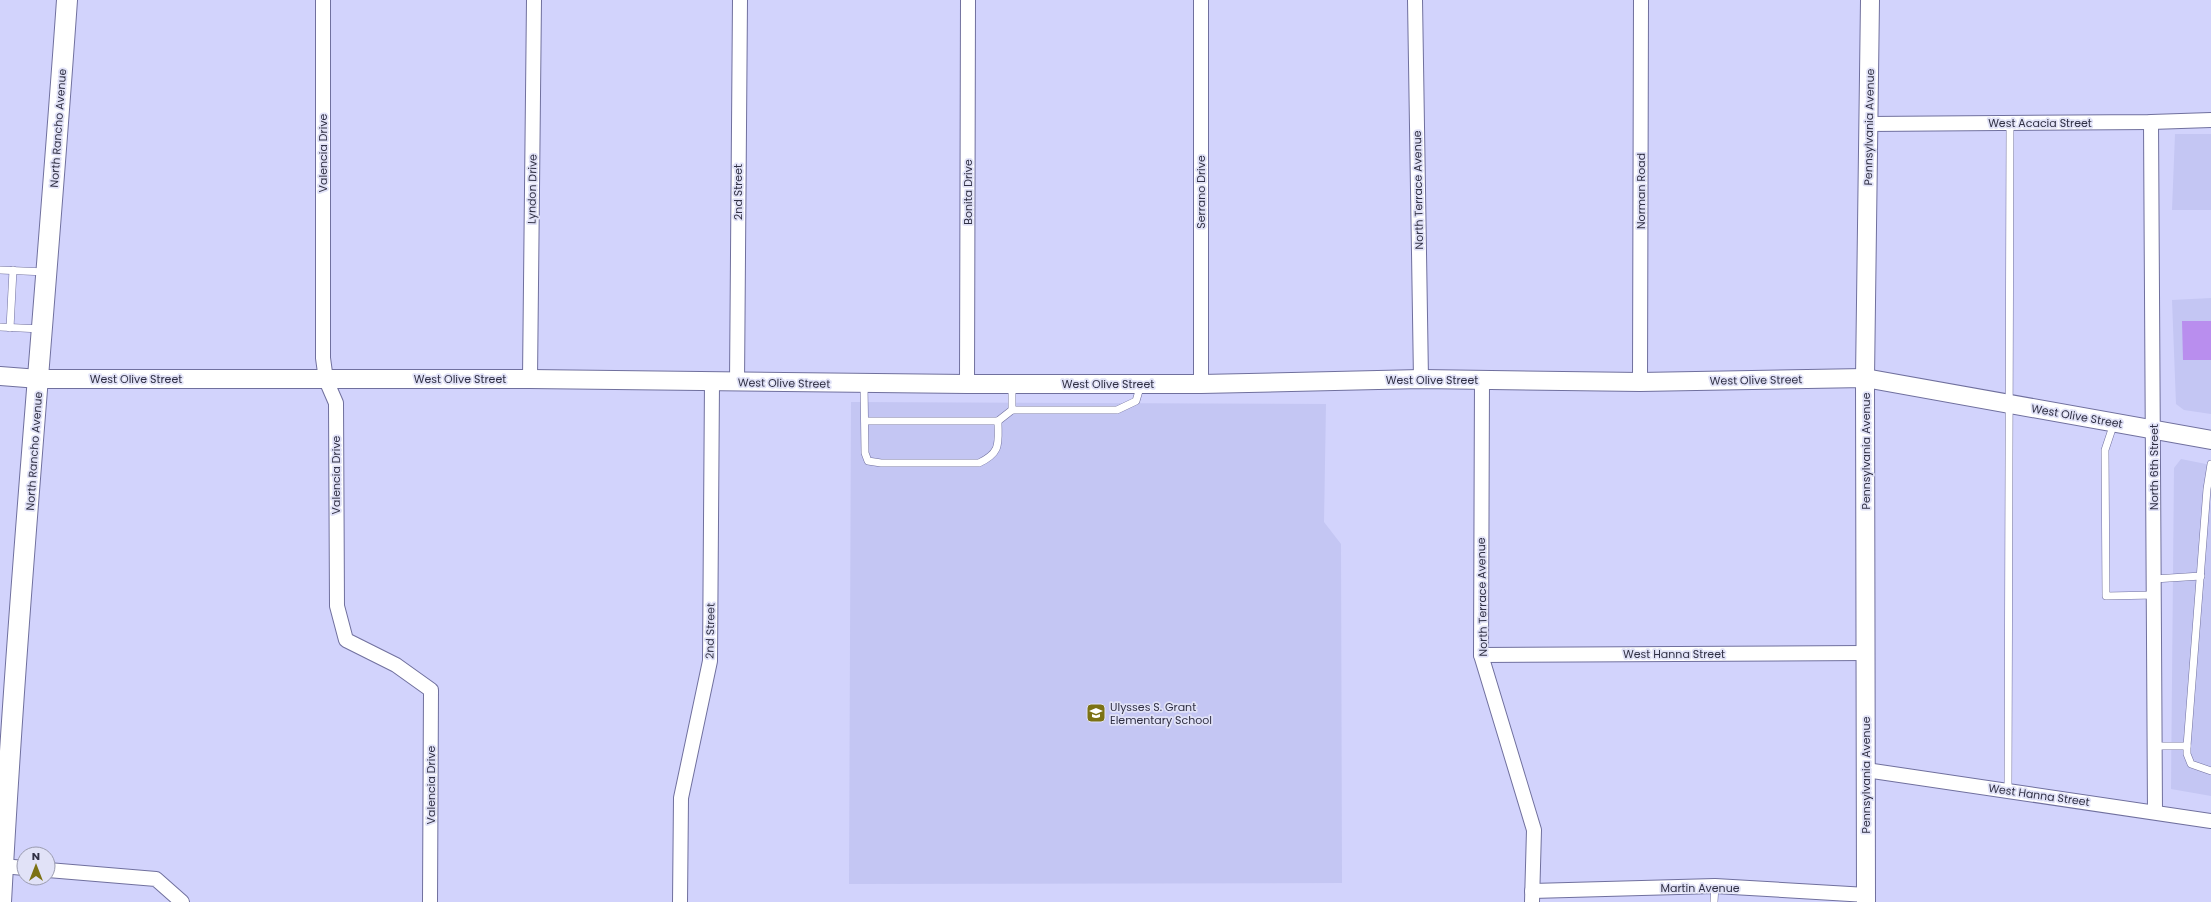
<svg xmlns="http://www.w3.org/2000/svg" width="2211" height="902" font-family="Poppins,sans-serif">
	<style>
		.built { fill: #c4c6f3 }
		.building { fill: #b98eee }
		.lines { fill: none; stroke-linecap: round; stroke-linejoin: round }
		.service-casing { stroke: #70709e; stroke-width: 8 }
		.minor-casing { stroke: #70709e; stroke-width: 16 }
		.tertiary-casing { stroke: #70709e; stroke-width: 20 }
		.secondary-casing { stroke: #70709e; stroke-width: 22 }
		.service { stroke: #fff; stroke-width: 7 }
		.minor { stroke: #fff; stroke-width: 14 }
		.tertiary { stroke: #fff; stroke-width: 18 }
		.secondary { stroke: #fff; stroke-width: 20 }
		.labels { text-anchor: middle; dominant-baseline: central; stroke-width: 3.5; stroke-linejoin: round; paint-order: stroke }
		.street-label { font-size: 11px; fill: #303044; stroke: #e1e2f7 }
		.poi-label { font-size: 11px; fill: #303044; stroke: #e1e2f7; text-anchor: start }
	</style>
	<rect width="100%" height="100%" fill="#d2d3fc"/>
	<g class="built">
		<path d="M2175,134H2211V210H2172Z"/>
		<path d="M2211,298V414L2184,410L2176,404L2172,300Z"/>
		<path d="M851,402L1326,404L1324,522L1341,544L1342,883L849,884Z"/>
		<path d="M2181,459L2211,465V796L2171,789L2174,468Z"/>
	</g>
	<path class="building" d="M2182,321H2211V360H2183Z"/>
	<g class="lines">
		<defs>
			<g id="service">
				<path d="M0,270L46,272"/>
				<path d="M0,327L41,329"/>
				<path d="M10,328L13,270"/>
				<path d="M864,384L865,453L868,461L881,463H979C1002,452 998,443 998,421L1012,410V385"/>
				<path d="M1012,410H1117L1136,401L1141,384"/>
				<path d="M865,421H998"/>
				<path d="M2114,423L2105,450L2106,596L2154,595"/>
				<path d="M2211,464L2207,489L2187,746V754L2191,764L2211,771"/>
				<path d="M2154,579L2201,576"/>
				<path d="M2155,746H2187"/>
				<path d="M2008,791L2010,123"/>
				<path d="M1714,902L1715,886"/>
			</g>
			<g id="minor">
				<path d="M323,0V358L326,380L336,403L337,606L346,640L396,665L431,690L430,902"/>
				<path d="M1415,0L1421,379"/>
				<path d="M2151,122L2155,812"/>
				<path d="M1869,124L2151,122L2211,120"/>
				<path d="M530,379L534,0"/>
				<path d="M1482,379L1481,655L1534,830L1532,902"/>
				<path d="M1640,382L1641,0"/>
				<path d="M737,383L740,0"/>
				<path d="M967,384L968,0"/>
				<path d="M1201,384V0"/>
				<path d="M1481,655L1866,653"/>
				<path d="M1866,770L2211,821"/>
				<path d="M3,866L24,868"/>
				<path d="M48,870L156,879L182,902"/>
				<path d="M1532,891L1715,886L1867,895"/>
				<path d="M680,902L681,798L710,661L712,382"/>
			</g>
			<g id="tertiary">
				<path d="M0,376L39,379H530L967,384H1201L1421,379L1640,382L1865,378L2211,440"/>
				<path d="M1866,902L1865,378L1870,0"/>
			</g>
			<path id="secondary" d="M1,902C17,601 46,301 67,0"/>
		</defs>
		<use href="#service" class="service-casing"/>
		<use href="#minor" class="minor-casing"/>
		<use href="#tertiary" class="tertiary-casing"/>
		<use href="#secondary" class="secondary-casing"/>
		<use href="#service" class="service"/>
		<use href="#minor" class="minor"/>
		<use href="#tertiary" class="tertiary"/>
		<use href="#secondary" class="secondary"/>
	</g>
	<defs>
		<symbol id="school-square" viewBox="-11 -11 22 22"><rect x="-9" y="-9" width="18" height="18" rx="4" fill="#7c7214" stroke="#e1e2f7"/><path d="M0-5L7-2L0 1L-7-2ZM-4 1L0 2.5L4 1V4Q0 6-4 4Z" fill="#fff"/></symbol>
	</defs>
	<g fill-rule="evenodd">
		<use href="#school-square" x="1085" y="702" width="22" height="22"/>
	</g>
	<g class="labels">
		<g class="street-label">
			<text x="2040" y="123">West Acacia Street</text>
			<text transform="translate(1869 127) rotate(-89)">Pennsylvania Avenue</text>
			<text transform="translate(58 128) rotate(-86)">North Rancho Avenue</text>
			<text transform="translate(323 153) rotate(-90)">Valencia Drive</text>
			<text transform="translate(532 189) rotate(-89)">Lyndon Drive</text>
			<text transform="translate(1418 190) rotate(-91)">North Terrace Avenue</text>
			<text transform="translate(1641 191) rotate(-90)">Norman Road</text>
			<text transform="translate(738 192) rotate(-90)">2nd Street</text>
			<text transform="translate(968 192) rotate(-90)">Bonita Drive</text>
			<text transform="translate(1201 192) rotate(-90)">Serrano Drive</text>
			<text x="136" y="379">West Olive Street</text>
			<text x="460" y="379">West Olive Street</text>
			<text x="1432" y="380">West Olive Street</text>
			<text transform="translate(1756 380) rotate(-1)">West Olive Street</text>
			<text transform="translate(784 383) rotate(1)">West Olive Street</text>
			<text x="1108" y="384">West Olive Street</text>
			<text transform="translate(2077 416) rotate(10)">West Olive Street</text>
			<text transform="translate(34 451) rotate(-86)">North Rancho Avenue</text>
			<text transform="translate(1866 451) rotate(-90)">Pennsylvania Avenue</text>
			<text transform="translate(2154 467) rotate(-90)">North 6th Street</text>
			<text transform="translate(336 475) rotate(-90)">Valencia Drive</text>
			<text transform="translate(1482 597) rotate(-91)">North Terrace Avenue</text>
			<text transform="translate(710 631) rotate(-89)">2nd Street</text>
			<text x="1674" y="654">West Hanna Street</text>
			<text transform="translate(1866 775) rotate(-90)">Pennsylvania Avenue</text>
			<text transform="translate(431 785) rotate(-90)">Valencia Drive</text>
			<text transform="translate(2039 795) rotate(8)">West Hanna Street</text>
			<text x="1700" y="888">Martin Avenue</text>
		</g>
		<g class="poi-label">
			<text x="1110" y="707">Ulysses S. Grant<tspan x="1110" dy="13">Elementary School</tspan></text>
		</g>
	</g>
	<g transform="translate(36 866)"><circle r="19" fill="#e1e2f7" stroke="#9a9baf"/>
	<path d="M0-3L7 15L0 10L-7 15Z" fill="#7c7214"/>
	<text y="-6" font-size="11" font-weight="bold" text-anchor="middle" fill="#303044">N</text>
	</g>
</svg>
